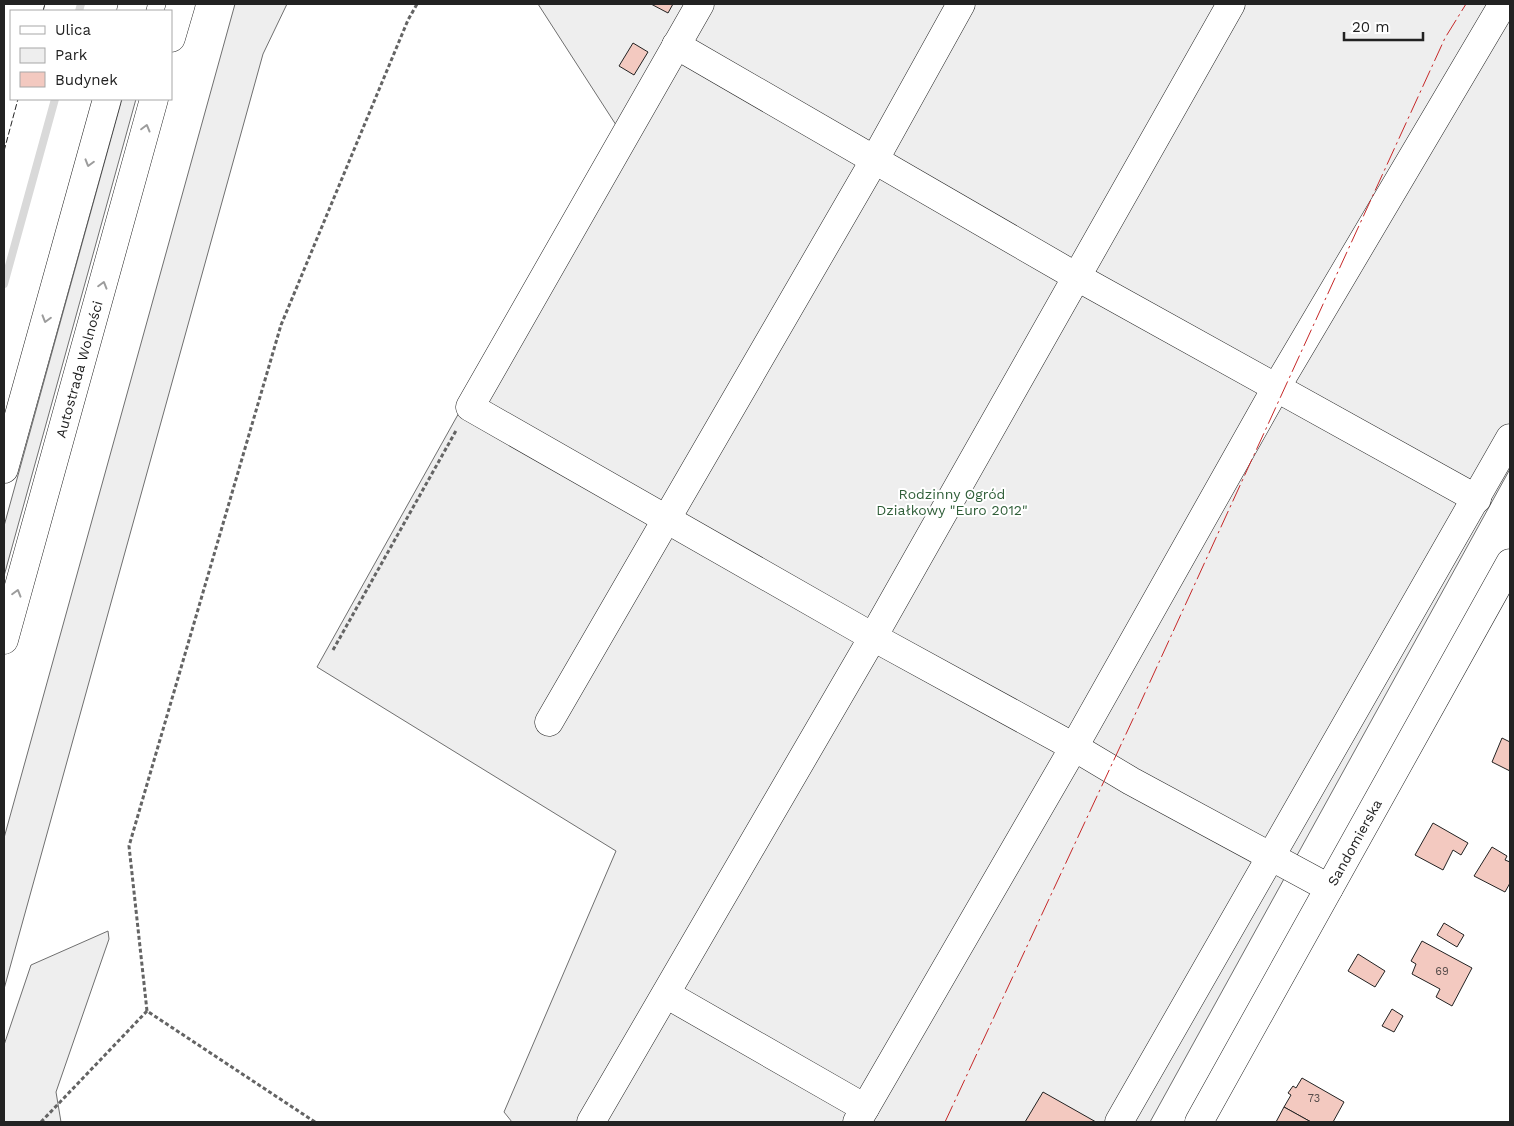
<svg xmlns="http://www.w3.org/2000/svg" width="1514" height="1126" font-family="'Work Sans',sans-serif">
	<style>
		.green { fill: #eee; stroke: #6f6f6f }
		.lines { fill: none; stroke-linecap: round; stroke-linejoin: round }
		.stream { stroke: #d9d9d9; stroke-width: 8 }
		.building { fill: #f3c9c0; stroke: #222 }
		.minor-casing { stroke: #222; stroke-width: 29 }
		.highway-casing { stroke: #222; stroke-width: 29 }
		.path { stroke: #646464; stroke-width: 3; stroke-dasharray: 4 2.5; stroke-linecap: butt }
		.minor { stroke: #fff; stroke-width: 28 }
		.highway { stroke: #fff; stroke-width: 28 }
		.fence { stroke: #222; stroke-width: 1; stroke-dasharray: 6 2.5; stroke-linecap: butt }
		.power { stroke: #c62828; stroke-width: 1; stroke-dasharray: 18 4 2.5 4; stroke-linecap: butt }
		.oneway { stroke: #9c9c9c }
		.labels { text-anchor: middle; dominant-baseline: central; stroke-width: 4; stroke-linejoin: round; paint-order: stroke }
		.number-label { font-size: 11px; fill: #564c4a }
		.street-label { font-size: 14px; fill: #222; stroke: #fff }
		.park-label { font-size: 14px; fill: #2f5e38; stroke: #fff }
	</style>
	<rect width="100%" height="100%" fill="#fff"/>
	<g class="green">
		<path d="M235,4H287L263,54L4,989V838Z"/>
		<path d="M538,4H1510V469L1150,1122H512L504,1112L616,851L317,667L618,128Z"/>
		<path d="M122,99H136L4,576V526Z"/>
		<path d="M108,931L109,939L56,1092L61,1122H4V1045L31,965Z"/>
	</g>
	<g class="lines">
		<g class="stream">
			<path d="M79,11L81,4"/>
			<path d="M4,284L55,99"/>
		</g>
	</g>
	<g class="building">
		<path d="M651,4H673L668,13Z"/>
		<path d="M633,43L648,52L634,75L619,66Z"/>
		<path d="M1502,738L1510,742V771L1492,762Z"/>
		<path d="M1433,823L1468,843L1461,855L1453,850L1443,870L1415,855Z"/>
		<path d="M1492,847L1507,856L1505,860L1510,862V883L1505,892L1474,876Z"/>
		<path d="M1444,923L1464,935L1457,947L1437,935Z"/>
		<path d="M1422,941L1472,968L1452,1006L1436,997L1440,989L1412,974L1416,964L1411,961Z"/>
		<path d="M1358,954L1385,971L1375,987L1348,971Z"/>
		<path d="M1392,1009L1403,1016L1394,1032L1382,1026Z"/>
		<path d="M1302,1078L1344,1102L1333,1122H1311L1284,1107L1291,1095L1288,1093L1293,1086L1296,1088Z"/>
		<path d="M1043,1092L1096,1122H1025Z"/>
		<path d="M1284,1107L1311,1122H1276Z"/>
	</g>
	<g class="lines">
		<defs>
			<g id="minor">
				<path d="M700,4L470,407L873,637L1074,747L1131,781L1329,888"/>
				<path d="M676,45L1077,277L1477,499"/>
				<path d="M549,722L875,159L961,4"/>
				<path d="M666,994L865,1108"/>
				<path d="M591,1122L873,637L1231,4"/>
				<path d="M857,1122L1074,747L1276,388L1503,4"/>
				<path d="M1119,1122L1510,438"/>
				<path id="s1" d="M1199,1122L1510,563"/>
			</g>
			<g id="highway">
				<path d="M131,11L133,4"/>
				<path d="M171,38L181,4"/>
				<path d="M4,469L107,99"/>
				<path id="s2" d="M4,640L154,99"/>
			</g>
		</defs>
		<use href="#minor" class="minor-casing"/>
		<use href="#highway" class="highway-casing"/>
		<g class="path">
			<path d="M333,650L457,429"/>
			<path d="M41,1122L147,1011"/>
			<path d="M315,1122L147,1011L129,846L281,325L408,20L417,4"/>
		</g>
		<use href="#minor" class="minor"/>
		<use href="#highway" class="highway"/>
		<g class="fence">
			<path d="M43,11L45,4"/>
			<path d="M4,151L18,99"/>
		</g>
		<path class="power" d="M945,1122L1133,719L1445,38L1466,4"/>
	</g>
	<defs><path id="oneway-chevron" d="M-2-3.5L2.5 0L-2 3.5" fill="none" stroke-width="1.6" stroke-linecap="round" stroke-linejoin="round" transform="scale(1.25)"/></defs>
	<g class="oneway">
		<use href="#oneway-chevron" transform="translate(146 128) rotate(-75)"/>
		<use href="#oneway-chevron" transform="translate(89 163) rotate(106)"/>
		<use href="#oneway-chevron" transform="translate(103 285) rotate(-74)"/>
		<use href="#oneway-chevron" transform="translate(46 319) rotate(106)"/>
		<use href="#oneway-chevron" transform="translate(17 593) rotate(-74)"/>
	</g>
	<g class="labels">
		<g class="number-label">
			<text x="1442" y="971">69</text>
			<text x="1314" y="1098">73</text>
		</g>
		<g class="street-label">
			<text stroke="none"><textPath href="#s2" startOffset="281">Autostrada Wolności</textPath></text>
			<text stroke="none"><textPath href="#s1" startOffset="320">Sandomierska</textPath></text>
		</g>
		<g class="park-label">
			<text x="952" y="494">Rodzinny Ogród<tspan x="952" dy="16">Działkowy "Euro 2012"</tspan></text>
		</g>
	</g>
	<rect width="1514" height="1126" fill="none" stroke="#222222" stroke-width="10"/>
	<rect x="10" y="10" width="162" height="90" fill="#ffffff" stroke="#a7a7a7"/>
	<rect x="20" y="26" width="25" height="8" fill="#ffffff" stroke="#a7a7a7"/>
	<text x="55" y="35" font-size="15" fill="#222222">Ulica</text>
	<rect x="20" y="48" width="25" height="15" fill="#eeeeee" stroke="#a7a7a7"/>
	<text x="55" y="60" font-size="15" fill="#222222">Park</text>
	<rect x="20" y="72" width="25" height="15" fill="#f3c9c0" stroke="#a7a7a7"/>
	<text x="55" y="85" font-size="15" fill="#222222">Budynek</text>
	<path d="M1344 32v8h79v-8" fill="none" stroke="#222222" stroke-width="2.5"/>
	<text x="1352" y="32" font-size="15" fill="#222222" stroke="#ffffff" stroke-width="4" paint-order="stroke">20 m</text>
</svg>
